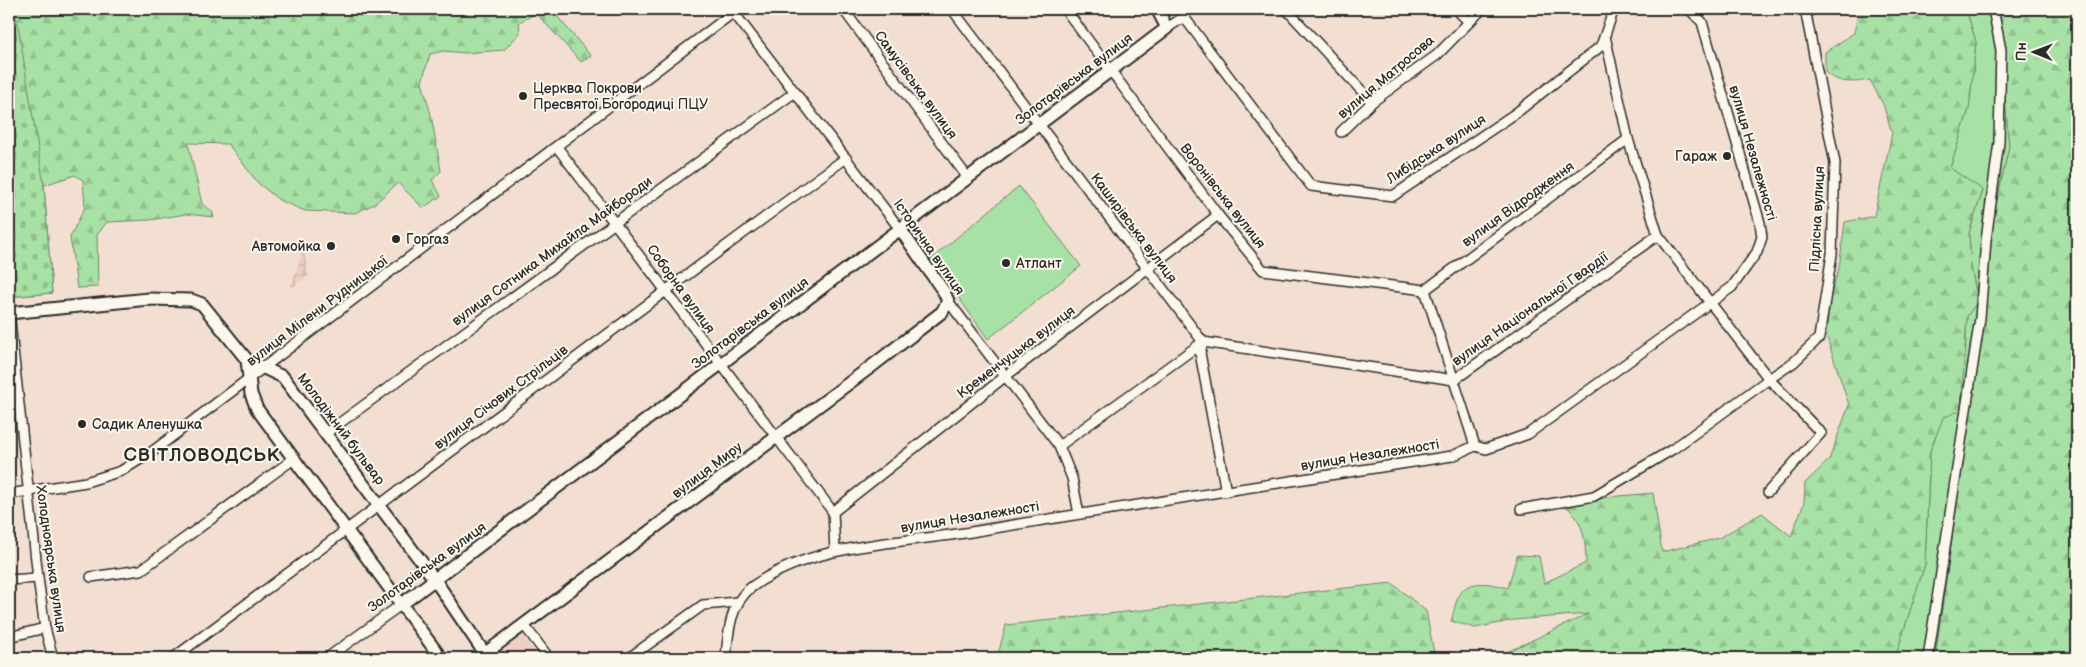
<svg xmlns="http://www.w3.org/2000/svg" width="2086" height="667" font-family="'Balsamiq Sans',sans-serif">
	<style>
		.built { fill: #edcec0 }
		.industrial { fill: url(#industrial-grid) }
		.grass { fill: #a8e1a5; stroke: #6a8668 }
		.forest { fill: url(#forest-firs); stroke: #6a8668 }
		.cemetery { fill: url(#cemetery-stones); stroke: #6a8668 }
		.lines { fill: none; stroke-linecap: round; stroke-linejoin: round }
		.minor-casing { stroke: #2b2b2b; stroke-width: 12 }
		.major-casing { stroke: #2b2b2b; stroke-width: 15 }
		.minor { stroke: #fbf7ec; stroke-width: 9 }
		.major { stroke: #fbf7ec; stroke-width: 11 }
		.poi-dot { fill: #2b2b2b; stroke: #fbf7ec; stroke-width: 2 }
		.labels { text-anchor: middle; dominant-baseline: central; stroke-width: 4; stroke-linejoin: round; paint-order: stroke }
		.street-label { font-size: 14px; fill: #2b2b2b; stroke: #fbf7ec }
		.poi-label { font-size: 14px; fill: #2b2b2b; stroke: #fbf7ec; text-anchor: start }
		.district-label { font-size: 19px; font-weight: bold; letter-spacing: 1px; fill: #2b2b2b; stroke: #fbf7ec }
	</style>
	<defs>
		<pattern id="industrial-grid" width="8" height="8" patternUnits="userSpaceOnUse" patternTransform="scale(1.25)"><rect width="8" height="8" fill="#edcec0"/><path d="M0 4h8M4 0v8" fill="none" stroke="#cbb1a5"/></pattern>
		<pattern id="forest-firs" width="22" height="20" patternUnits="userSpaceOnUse" patternTransform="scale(1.25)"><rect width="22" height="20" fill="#a8e1a5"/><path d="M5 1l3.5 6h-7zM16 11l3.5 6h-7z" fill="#91c18e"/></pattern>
		<pattern id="cemetery-stones" width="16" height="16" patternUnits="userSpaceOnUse" patternTransform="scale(1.25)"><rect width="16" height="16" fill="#a8e1a5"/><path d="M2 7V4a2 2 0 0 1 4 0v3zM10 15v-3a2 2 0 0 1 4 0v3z" fill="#91c18e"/></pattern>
	</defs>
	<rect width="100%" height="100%" fill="#f3dfd2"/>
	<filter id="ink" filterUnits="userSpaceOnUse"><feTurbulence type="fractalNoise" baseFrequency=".02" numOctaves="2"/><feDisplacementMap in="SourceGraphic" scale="10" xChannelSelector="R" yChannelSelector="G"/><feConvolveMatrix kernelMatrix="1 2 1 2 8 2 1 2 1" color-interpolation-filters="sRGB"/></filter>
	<g filter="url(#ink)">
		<path class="built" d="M523,636L540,658H493Z"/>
		<path class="industrial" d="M303,249L309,275L290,289Z"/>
		<g class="grass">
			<path d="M1966,9H1998L2009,147L1988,242L1968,427L1935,658H1895L1925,564L1930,451L1965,359L1967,316L1978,301L1971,268L1969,233L1983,191L1950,168L1969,109L1976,42Z"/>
			<path d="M1019,186L1081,266L988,339L931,259Z"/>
		</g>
		<g class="forest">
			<path d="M9,9H551L591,56L581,62L536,13L519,23L520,33L504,50L465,53L443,51L430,54L422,82L431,115L440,165L441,171L432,180L441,196L423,208L398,183L374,204L355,213L305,211L279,200L258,183L228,144L188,143L202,204L212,211L214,217L186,214L150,220L107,222L97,235L98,287L77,288L70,237L85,207L83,180L75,175L44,185L52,293L9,297Z"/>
			<path d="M1859,9H1966L1976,42L1969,109L1950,168L1983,190L1969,233L1971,268L1978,301L1967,316L1961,410L1943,418L1930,451L1925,564L1895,658H1494L1588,614L1514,620L1475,628L1451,621C1454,613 1455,601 1460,594C1469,578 1494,584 1508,588L1517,555L1539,556L1544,583L1586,563C1585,541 1585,523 1567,507L1608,497L1653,493L1662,552L1719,538L1762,513L1791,536L1804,503L1805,483L1829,460L1849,405L1826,335L1829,301L1839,268L1845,222L1874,216L1892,133L1883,104L1870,80C1852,83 1839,84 1825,72V52L1854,33Z"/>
			<path d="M1998,9H2077V658H1935L1968,427L1988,241L2009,147Z"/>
			<path d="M1392,583L1426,611L1435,658H997L1006,625Z"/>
		</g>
		<path class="cemetery" d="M9,16L17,19L44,185L52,293L9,297Z"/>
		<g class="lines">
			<defs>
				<g id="minor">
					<path d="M731,9L900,229"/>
					<path d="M843,9L968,178"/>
					<path d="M952,9L1203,342L1200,353L1226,492"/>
					<path d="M1065,9L1218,215L1263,270L1425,290"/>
					<path d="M1286,9L1372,102"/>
					<path d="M1456,9L1468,21"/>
					<path d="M1184,17L1311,186L1393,196L1516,113L1601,46L1614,9"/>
					<path d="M1167,28L1184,17L1187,9"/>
					<path d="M1341,132L1372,102L1437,55L1482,9"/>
					<path d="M557,147L833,512L835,551"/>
					<path d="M1658,235L1769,379L1821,433L1768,492"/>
					<path d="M1425,290L1628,139"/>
					<path d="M1425,290L1475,446"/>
					<path d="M948,301L1059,446L1072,478L1079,514"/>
					<path d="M9,313L38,578L45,628L53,658"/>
					<path d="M326,433L795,92"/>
					<path d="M1059,446L1203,342L1454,380L1658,235L1628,139L1605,36"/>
					<path d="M9,494L86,482L121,471L149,454L738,9"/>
					<path d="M1521,509L1594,496L1673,449L1769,379L1794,362L1819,338L1832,254L1835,163L1805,9"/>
					<path d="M833,512L1007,375L1218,215"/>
					<path d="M91,577L141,570L295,458"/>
					<path d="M9,580L38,578"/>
					<path d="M524,625L549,658"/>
					<path d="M9,637L45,628"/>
					<path d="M173,658C399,493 620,322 846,158"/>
					<path d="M327,658L402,604"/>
					<path d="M629,658L703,605L738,602"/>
					<path d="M726,658C728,633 730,602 753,586C816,542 898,544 971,532C1131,505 1292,481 1452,456L1475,446L1486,449L1528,434L1732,287L1757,252L1762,237L1760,223L1702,22L1689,9"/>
					<path d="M1928,658L1980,318L1986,240L1999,142L2001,50L1993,9"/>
				</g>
				<g id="major">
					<path d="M9,313L149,299L191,300L202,304L247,360L283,377L435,580L485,654"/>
					<path d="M247,360L251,394L257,409L441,658"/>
					<path d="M402,604L1167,28L1157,9"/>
					<path d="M479,658L872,366L942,312L948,301L944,292L900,229"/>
				</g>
			</defs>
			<use href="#minor" class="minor-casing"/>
			<use href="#major" class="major-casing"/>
			<use href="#minor" class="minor"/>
			<use href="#major" class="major"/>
		</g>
	</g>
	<g class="poi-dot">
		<circle cx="523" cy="96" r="5"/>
		<circle cx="1727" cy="156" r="5"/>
		<circle cx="396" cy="239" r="5"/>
		<circle cx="331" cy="246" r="5"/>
		<circle cx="1006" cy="263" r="5"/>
		<circle cx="82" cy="424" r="5"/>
	</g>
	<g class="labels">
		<g class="street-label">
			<text transform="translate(1386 77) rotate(-40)">вулиця Матросова</text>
			<text transform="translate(1074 79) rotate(-37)">Золотарівська вулиця</text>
			<text transform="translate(916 85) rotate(54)">Самусівська вулиця</text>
			<text transform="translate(1436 149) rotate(-33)">Либідська вулиця</text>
			<text transform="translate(1753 153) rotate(74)">вулиця Незалежності</text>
			<text transform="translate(1223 196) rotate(52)">Воронівська вулиця</text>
			<text transform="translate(1518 204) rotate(-36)">вулиця Відродження</text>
			<text transform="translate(1817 219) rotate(-87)">Підлісна вулиця</text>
			<text transform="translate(1134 228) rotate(53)">Каширівська вулиця</text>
			<text transform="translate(929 247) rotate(55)">Історична вулиця</text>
			<text transform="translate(552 251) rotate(-36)">вулиця Сотника Михайла Майбороди</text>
			<text transform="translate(681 289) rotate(54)">Соборна вулиця</text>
			<text transform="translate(1530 309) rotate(-35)">вулиця Національної Гвардії</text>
			<text transform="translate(317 311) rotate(-37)">вулиця Мілени Рудницької</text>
			<text transform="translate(750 323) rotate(-37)">Золотарівська вулиця</text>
			<text transform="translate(1016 352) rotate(-37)">Кременчуцька вулиця</text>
			<text transform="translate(501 397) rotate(-37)">вулиця Січових Стрільців</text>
			<text transform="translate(341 429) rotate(53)">Молодіжний бульвар</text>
			<text transform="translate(1370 455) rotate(-9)">вулиця Незалежності</text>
			<text transform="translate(707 470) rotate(-37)">вулиця Миру</text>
			<text transform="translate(970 517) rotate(-9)">вулиця Незалежності</text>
			<text transform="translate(51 559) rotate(82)">Холодноярська вулиця</text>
			<text transform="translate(427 567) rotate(-36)">Золотарівська вулиця</text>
		</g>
		<g class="poi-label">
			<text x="533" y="88">Церква Покрови<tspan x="533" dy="16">Пресвятої Богородиці ПЦУ</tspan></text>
			<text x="1717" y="156" text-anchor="end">Гараж</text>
			<text x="406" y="239">Горгаз</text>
			<text x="321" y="246" text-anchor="end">Автомойка</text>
			<text x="1016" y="263">Атлант</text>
			<text x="92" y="424">Садик Аленушка</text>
		</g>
		<g class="district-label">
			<text x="202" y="455">СВІТЛОВОДСЬК</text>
		</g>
	</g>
	<rect width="2086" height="667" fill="none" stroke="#fbf7ec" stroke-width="30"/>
	<rect x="15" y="15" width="2056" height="637" fill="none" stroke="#2b2b2b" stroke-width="2" filter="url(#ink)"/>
	<g transform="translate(2034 52) rotate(271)" stroke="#fbf7ec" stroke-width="4" paint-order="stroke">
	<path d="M0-4L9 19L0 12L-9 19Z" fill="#2b2b2b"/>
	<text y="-8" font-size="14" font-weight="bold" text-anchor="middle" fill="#2b2b2b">Пн</text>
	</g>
</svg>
